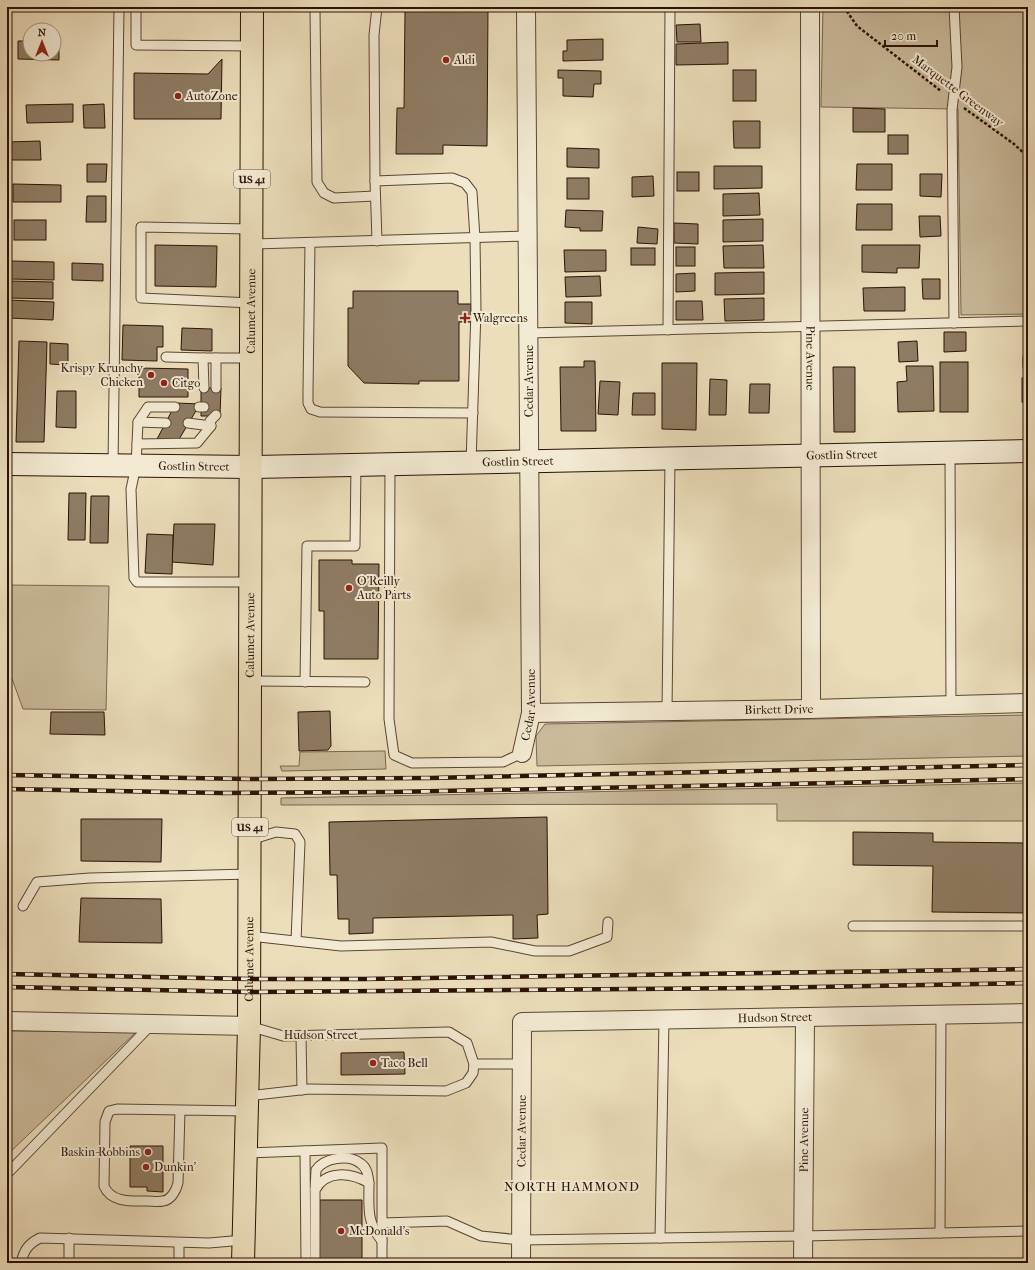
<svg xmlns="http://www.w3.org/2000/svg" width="1035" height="1270" font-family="'IM FELL French Canon',serif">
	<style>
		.green { fill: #cbbb9c; stroke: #7b6651 }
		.building { fill: #8f7c64; stroke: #2b1206 }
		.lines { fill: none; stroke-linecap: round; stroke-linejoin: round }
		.lane-casing { stroke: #5b4533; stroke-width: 11 }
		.street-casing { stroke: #5b4533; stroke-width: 20 }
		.secondary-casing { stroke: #2b1206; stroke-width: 24 }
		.primary-casing { stroke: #2b1206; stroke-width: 24 }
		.path { stroke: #2b1206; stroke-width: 2.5; stroke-dasharray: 3 2; stroke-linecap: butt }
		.lane { stroke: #f3ead3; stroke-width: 9 }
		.street { stroke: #f3ead3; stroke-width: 18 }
		.secondary { stroke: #f3ead3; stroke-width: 22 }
		.primary { stroke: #ecdebb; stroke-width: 22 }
		.rail-casing { stroke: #2b1206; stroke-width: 4.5 }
		.rail { stroke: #f3ead3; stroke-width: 3; stroke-dasharray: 9; stroke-linecap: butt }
		.poi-dot { fill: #8f2418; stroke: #f3ead3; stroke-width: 1.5 }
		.labels { text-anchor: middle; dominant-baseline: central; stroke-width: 4; stroke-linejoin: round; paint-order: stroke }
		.shield { fill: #f3ead3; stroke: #675344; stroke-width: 1 }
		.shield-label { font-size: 11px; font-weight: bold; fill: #2b1206 }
		.poi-label { font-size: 12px; fill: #2b1206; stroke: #f3ead3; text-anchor: start }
		.street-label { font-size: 12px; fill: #2b1206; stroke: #f3ead3 }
		.neighbourhood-label { font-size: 13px; letter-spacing: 1px; fill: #2b1206; stroke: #f3ead3 }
	</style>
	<rect width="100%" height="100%" fill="#ecdebb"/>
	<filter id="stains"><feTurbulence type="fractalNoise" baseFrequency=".005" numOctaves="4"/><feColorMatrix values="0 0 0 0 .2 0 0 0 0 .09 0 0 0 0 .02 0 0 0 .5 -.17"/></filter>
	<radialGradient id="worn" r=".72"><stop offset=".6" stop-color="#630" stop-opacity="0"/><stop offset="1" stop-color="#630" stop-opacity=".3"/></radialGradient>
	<g class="green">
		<path d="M823,7H1028V314L961,315L958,109L821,107Z"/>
		<path d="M7,585L109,586L106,710L23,709L7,665Z"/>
		<path d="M1028,715V756L537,766L536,736L545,724Z"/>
		<path d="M385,751L386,769L282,771L280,766H299L300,752Z"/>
		<path d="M1028,783V821H777V804L281,805V798Z"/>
		<path d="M7,1031H137L7,1155Z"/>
	</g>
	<g class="building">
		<path d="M464,7H488L487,146L443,145V154H396L397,108H404L405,11H464Z"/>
		<path d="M700,24L701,42H677L676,25Z"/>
		<path d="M603,39V60L563,61V51H567V40Z"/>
		<path d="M18,41H30V54H54V42H59V60L18,59Z"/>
		<path d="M728,42V64L676,65V44Z"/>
		<path d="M222,59L221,119H134V73L208,74Z"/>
		<path d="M558,70L601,71V84H594L593,97L563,96V78H558Z"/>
		<rect x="733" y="70" width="23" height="31"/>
		<path d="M73,104V122L27,123L26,105Z"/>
		<path d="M104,104L105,128H84L83,105Z"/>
		<path d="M853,108L885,109V132H853Z"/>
		<path d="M733,121H760V148H734Z"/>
		<rect x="888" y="135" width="20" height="19"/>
		<path d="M40,141L41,160H7L8,142Z"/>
		<path d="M567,148L599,149V168L567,167Z"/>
		<path d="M87,164H107L106,182H87Z"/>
		<path d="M857,164H892V190H856Z"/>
		<path d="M714,166H762V188L714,189Z"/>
		<rect x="677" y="172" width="22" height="19"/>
		<path d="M920,174H942L941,197L920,196Z"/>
		<path d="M653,176L654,196L632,197V177Z"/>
		<rect x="567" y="178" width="22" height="21"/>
		<path d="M13,184L61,185V202H13Z"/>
		<path d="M759,193L760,215L723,216V194Z"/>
		<path d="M87,196H106V222H86Z"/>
		<path d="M857,204H892V230H856Z"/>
		<path d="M566,210L603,211L602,231H580V228L565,227Z"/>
		<path d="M919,216H940L941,236L920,237Z"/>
		<path d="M763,219V241L723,242V220Z"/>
		<rect x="14" y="220" width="32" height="20"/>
		<path d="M674,223L698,224V244L674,243Z"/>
		<path d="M638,227L658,229L657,244L637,243Z"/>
		<path d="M155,245L217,246L216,287L155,286Z"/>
		<path d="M763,245L764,268H724L723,246Z"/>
		<path d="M862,245H920L919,268H897V273L862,272Z"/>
		<rect x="676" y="247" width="19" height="19"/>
		<rect x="631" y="248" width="24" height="17"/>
		<path d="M564,250H606V271L565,272Z"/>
		<path d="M11,261L54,262V280L10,279Z"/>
		<path d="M72,263L103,264V281L72,280Z"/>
		<path d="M764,272V294L715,295V273Z"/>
		<path d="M695,273V291L676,292V274Z"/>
		<path d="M600,276L601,296L566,297L565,277Z"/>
		<path d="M922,279H940V299H923Z"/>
		<path d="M9,281L53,282V299L9,298Z"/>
		<path d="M905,287V311H864L863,288Z"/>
		<path d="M353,291H458V304H471V322H459V381H419V384L364,383L348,366V308H353Z"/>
		<path d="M764,298V320L725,321L724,299Z"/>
		<path d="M9,300L54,302L53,320L8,318Z"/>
		<path d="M676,301H702L703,320H676Z"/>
		<path d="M565,302H592V324L565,323Z"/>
		<path d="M123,325L163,326V347H157V361L122,360Z"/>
		<path d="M182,328L212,329V351L181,350Z"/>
		<path d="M944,332H966V351L944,352Z"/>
		<path d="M19,341L47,342L44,442H16Z"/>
		<path d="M917,341L918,361L899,362L898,342Z"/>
		<path d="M50,343L68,344V365L50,364Z"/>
		<rect x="1023" y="357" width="5" height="10"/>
		<path d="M584,361H595L596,431H561L560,367H584Z"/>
		<rect x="940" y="362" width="28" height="50"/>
		<path d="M662,363H697L696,430L662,429Z"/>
		<path d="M906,366H933L934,411L898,412L897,382L907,381Z"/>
		<path d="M833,367H855V432H834Z"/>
		<path d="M139,368L188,369V397H139Z"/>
		<rect x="1022" y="378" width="6" height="24"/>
		<path d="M710,379L727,380L726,415H709Z"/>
		<path d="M600,381L620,382L618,415L598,414Z"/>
		<path d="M750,384H770L769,413H749Z"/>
		<path d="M201,388H221L220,416H201Z"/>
		<path d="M57,391H76V428L56,427Z"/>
		<path d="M633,393H655V415H632Z"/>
		<path d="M176,403L200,404L178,441L157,439Z"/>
		<path d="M69,493H86L85,540H68Z"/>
		<path d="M91,496H109L108,543H90Z"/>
		<path d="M174,524H215L213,565L172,562Z"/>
		<path d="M147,534L173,535L172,574L145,573Z"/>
		<path d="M319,560H352V564H379L378,659H324V611H319Z"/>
		<path d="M330,711L331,746L328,750L299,751L298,712Z"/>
		<path d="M51,712H104L105,735L50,734Z"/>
		<path d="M547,817L548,914L537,915L538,938L513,939V915L373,918V933L349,934V919H338L337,875H330L329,822Z"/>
		<path d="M81,819H162L161,862L81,861Z"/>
		<path d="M853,832L933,833V842L1028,843V913L932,912L933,866L853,865Z"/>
		<path d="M81,898L161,899L162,943L79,942Z"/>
		<path d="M404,1052L405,1074L341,1075V1053Z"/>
		<path d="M130,1146H163V1192L147,1191V1187H130Z"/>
		<path d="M320,1200H362V1263H319Z"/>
	</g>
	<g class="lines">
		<defs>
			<g id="lane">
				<path d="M136,7V45L253,46"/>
				<path d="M317,7L315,10L317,182L324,193L334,198L375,196"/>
				<path d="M375,181L452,178L465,183L472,192L475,238L476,310L471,463"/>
				<path d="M251,229L141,227V298L252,303"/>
				<path d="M377,241L375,181L374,35L377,7"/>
				<path d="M310,243L308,392V403L311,409L320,412L473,413"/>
				<path d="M252,244L528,236"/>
				<path d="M954,323L952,110L957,67L954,7"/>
				<path d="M668,330L670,7"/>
				<path d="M528,333L1028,321"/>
				<path d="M166,357L203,358L204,388"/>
				<path d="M203,358H251"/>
				<path d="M216,358V388"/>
				<path d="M175,407H148L138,422L136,466L131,489L134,578L137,582H251"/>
				<path d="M199,407H204"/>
				<path d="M138,422L166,423"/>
				<path d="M188,423L211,426"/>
				<path d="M137,444L197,443L211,426L210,421L216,415"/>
				<path d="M950,453L951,705"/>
				<path d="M390,464L389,719L394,755L412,763L503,762L522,753"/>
				<path d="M113,466L119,7"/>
				<path d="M251,681L365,682"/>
				<path d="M305,682L307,546H355L356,465"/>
				<path d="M667,711L670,459"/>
				<path d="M250,840L276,832L295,834L300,842L296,941"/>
				<path d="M23,906L37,882L90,878L250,874"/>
				<path d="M853,926H1028"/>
				<path d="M250,936L341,946L491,942L535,951H569L607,937L608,922"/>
				<path d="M301,1036L302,1090"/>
				<path d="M474,1064H522"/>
				<path d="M248,1096L309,1089L446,1091L466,1083L473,1073L474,1064L467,1043L449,1032L283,1036L249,1026"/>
				<path d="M180,1110L178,1183C176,1191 171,1200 163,1201C158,1202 152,1201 147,1201C132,1201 111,1203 104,1186L105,1122L109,1111L117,1109L247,1111"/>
				<path d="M305,1151L306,1263"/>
				<path d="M246,1153L382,1148V1263"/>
				<path d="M7,1174L152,1024"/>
				<path d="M315,1189L316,1170C324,1158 348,1154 360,1163C367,1167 368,1175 369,1183"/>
				<path d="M382,1223L447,1221L481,1236L521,1240L803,1236L1028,1231"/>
				<path d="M940,1233L941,1015"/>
				<path d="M69,1238V1263"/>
				<path d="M660,1238L664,1020"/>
				<path d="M179,1243V1263"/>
				<path d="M21,1263C24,1250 28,1244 40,1238L209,1243L244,1240"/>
				<path d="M315,1263V1190C326,1170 350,1172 369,1183C369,1207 366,1222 382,1241"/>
			</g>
			<g id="street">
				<path id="s1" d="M810,7L811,709"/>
				<path id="s2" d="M531,713L811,709L1028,703"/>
				<path id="s3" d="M522,753L531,713L526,7"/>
				<path d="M7,1021L249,1026"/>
				<path id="s4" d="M521,1263L522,1022L1028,1013"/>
				<path id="s5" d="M803,1263L805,1017"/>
			</g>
			<g id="secondary">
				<path id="s6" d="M7,464L251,467L1028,451"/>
			</g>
			<g id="primary">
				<path id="s7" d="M243,1263L249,1026L252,7"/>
			</g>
		</defs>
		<use href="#lane" class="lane-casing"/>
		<use href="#street" class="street-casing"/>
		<use href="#secondary" class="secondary-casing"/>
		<use href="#primary" class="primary-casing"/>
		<g class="path">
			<path d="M844,7L857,26L941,91"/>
			<path d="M964,108L1014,144L1028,157"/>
		</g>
		<use href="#lane" class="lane"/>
		<use href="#street" class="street"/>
		<use href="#secondary" class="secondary"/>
		<use href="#primary" class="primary"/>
		<defs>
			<g id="rail">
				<path d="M7,775L250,779L430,778L1028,765"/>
				<path d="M7,789L222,793L394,792L1028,779"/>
				<path d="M7,974L250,979H364L1028,969"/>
				<path d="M7,987L250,992L759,988L1028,983"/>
			</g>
		</defs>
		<use href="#rail" class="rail-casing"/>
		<use href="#rail" class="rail"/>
	</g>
	<g class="poi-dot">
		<circle cx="446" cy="60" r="4"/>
		<circle cx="178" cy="96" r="4"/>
		<path d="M463 312h4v4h4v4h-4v4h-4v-4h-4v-4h4z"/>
		<circle cx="151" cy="375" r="4"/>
		<circle cx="164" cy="383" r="4"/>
		<circle cx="349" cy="588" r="4"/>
		<circle cx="373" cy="1063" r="4"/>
		<circle cx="148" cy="1152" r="4"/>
		<circle cx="146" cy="1167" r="4"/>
		<circle cx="341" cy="1231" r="4"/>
	</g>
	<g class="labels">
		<g class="shield">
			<rect x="234" y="170" width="36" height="18" rx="3"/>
			<rect x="232" y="818" width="36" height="18" rx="3"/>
		</g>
		<g class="shield-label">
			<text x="252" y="179">US 41</text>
			<text x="250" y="827">US 41</text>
		</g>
		<g class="poi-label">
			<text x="454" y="60">Aldi</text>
			<text x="186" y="96">AutoZone</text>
			<text x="473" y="318">Walgreens</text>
			<text x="143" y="368" text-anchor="end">Krispy Krunchy<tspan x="143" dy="14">Chicken</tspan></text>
			<text x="172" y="383">Citgo</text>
			<text x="357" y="581">O'Reilly<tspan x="357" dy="14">Auto Parts</tspan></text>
			<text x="381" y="1063">Taco Bell</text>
			<text x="140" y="1152" text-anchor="end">Baskin-Robbins</text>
			<text x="154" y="1167">Dunkin'</text>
			<text x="349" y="1231">McDonald's</text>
		</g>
		<g class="street-label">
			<text transform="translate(958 91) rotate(37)">Marquette Greenway</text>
			<text stroke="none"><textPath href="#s7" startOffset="952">Calumet Avenue</textPath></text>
			<text stroke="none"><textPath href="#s1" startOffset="351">Pine Avenue</textPath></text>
			<text transform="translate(529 381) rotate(-90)">Cedar Avenue</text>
			<text stroke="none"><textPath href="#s6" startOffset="835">Gostlin Street</textPath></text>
			<text stroke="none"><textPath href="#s6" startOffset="511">Gostlin Street</textPath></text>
			<text stroke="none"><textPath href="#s6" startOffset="187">Gostlin Street</textPath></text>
			<text stroke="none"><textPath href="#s7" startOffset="628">Calumet Avenue</textPath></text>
			<text stroke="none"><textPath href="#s3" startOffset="49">Cedar Avenue</textPath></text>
			<text stroke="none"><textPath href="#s2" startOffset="248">Birkett Drive</textPath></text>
			<text stroke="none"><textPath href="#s7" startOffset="304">Calumet Avenue</textPath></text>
			<text stroke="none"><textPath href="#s4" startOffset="494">Hudson Street</textPath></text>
			<text x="321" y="1035">Hudson Street</text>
			<text stroke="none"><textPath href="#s4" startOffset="132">Cedar Avenue</textPath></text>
			<text stroke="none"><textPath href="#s5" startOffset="123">Pine Avenue</textPath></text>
		</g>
		<g class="neighbourhood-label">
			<text x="572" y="1186">NORTH HAMMOND</text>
		</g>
	</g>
	<rect width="1035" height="1270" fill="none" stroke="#ecdebb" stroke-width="24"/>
	<rect x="8" y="8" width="1019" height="1254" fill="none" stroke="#2b1206" stroke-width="2"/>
	<rect x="12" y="12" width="1011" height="1246" fill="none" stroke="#2b1206"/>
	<g transform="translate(42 42)"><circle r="19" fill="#f3ead3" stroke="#a39481"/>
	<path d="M0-3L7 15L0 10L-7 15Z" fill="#8f2418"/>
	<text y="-6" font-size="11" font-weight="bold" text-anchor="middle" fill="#2b1206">N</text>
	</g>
	<path d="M885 40v6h52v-6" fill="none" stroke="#2b1206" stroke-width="2"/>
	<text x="891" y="40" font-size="12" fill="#2b1206" stroke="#f3ead3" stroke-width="3" paint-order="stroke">20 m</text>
	<rect width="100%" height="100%" filter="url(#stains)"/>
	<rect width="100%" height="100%" fill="url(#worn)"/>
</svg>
